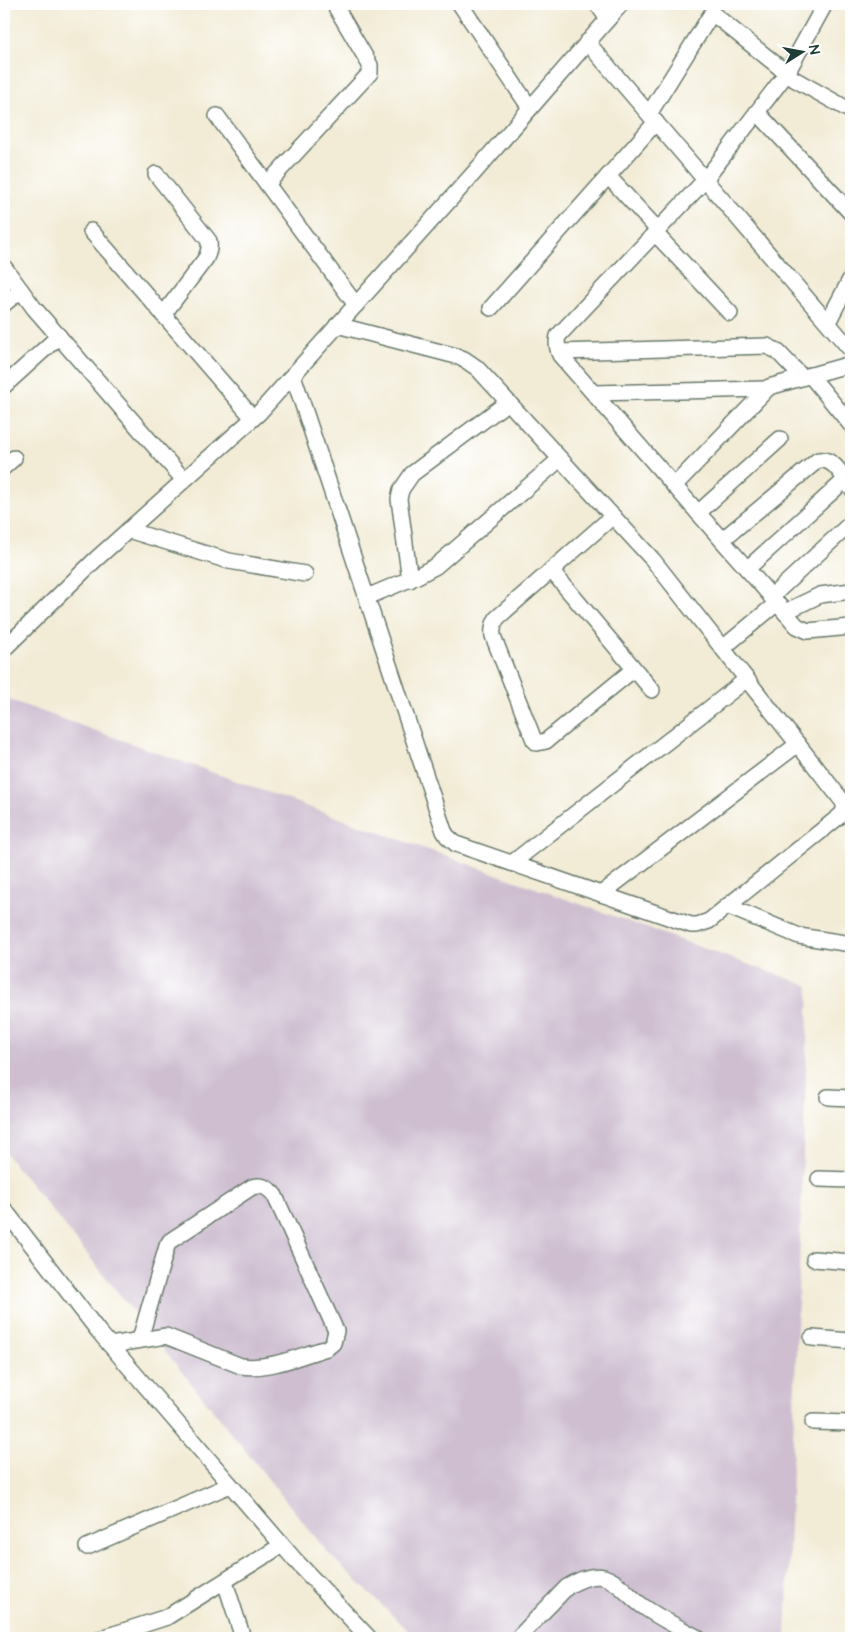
<svg xmlns="http://www.w3.org/2000/svg" width="855" height="1642" font-family="'Architects Daughter',sans-serif">
	<style>
		.industrial { fill: #cebed0 }
		.lines { fill: none; stroke-linecap: round; stroke-linejoin: round }
		.minor-casing { stroke: #697a6c; stroke-width: 18 }
		.minor { stroke: #fff; stroke-width: 15 }
	</style>
	<rect width="100%" height="100%" fill="#fff"/>
	<filter id="ink" filterUnits="userSpaceOnUse"><feTurbulence type="fractalNoise" baseFrequency=".02" numOctaves="2"/><feDisplacementMap in="SourceGraphic" scale="10" xChannelSelector="R" yChannelSelector="G"/><feConvolveMatrix kernelMatrix="1 2 1 2 8 2 1 2 1" color-interpolation-filters="sRGB"/></filter>
	<filter id="wash" filterUnits="userSpaceOnUse"><feTurbulence type="fractalNoise" baseFrequency=".0096" numOctaves="4" result="noise"/><feDisplacementMap in="SourceGraphic" scale="20" xChannelSelector="R" yChannelSelector="G"/><feGaussianBlur stdDeviation="1.12" result="paint"/><feColorMatrix in="noise" values="0 0 0 0 0 0 0 0 0 0 0 0 0 0 0 0 0 1.4 0 .05"/><feComposite in="paint" operator="in"/></filter>
	<g filter="url(#wash)">
		<rect width="100%" height="100%" fill="#f2ebd5"/>
		<path class="industrial" d="M7,699L809,986L786,1638H416L328,1553L4,1151V704Z"/>
	</g>
	<g filter="url(#ink)">
		<g class="lines">
			<defs>
				<g id="minor">
					<path d="M460,4L530,108"/>
					<path d="M597,4L608,19"/>
					<path d="M825,4L787,73L705,180L558,336C556,343 557,348 560,355L797,626L808,631L851,627"/>
					<path d="M587,42L851,350"/>
					<path d="M757,112L851,213"/>
					<path d="M649,114L712,13L794,79L851,111"/>
					<path d="M217,116L356,305"/>
					<path d="M156,174L209,241C210,248 209,252 206,258L163,315"/>
					<path d="M608,176L658,230"/>
					<path d="M267,184L370,73V65L334,4"/>
					<path d="M91,231L253,418"/>
					<path d="M655,233L730,313"/>
					<path d="M4,267L34,308L184,480"/>
					<path d="M4,304L21,290"/>
					<path d="M491,308L656,122"/>
					<path d="M828,322L851,278"/>
					<path d="M559,352L767,346L777,351L802,377"/>
					<path d="M293,375L444,831L447,836L456,844L691,925H697L709,921L841,815L844,811V803L653,560L477,368L464,359L456,356L337,325"/>
					<path d="M810,375L851,425"/>
					<path d="M4,386L59,336"/>
					<path d="M594,393L765,389"/>
					<path d="M4,467L14,458"/>
					<path d="M674,486L769,387L851,364"/>
					<path d="M698,513L780,439"/>
					<path d="M613,516L497,618C493,624 492,629 493,636L534,740L537,743L546,741L634,669"/>
					<path d="M128,530L229,561L305,574"/>
					<path d="M722,540L818,460C834,457 843,477 851,488"/>
					<path d="M747,569L845,480"/>
					<path d="M551,570L652,690"/>
					<path d="M410,580L399,499L401,490L412,474L508,402"/>
					<path d="M367,597L417,576L436,566L560,459"/>
					<path d="M771,597L851,523"/>
					<path d="M785,612L820,595L851,591"/>
					<path d="M723,648L777,603"/>
					<path d="M4,649L95,560L259,413L473,174L621,4"/>
					<path d="M512,863L747,679"/>
					<path d="M601,894L798,744"/>
					<path d="M727,906L799,936L851,944"/>
					<path d="M828,1097L851,1098"/>
					<path d="M819,1179L851,1180"/>
					<path d="M4,1209L99,1332L295,1560L369,1638"/>
					<path d="M814,1259L851,1262"/>
					<path d="M812,1338L851,1341"/>
					<path d="M110,1345L166,1336L241,1366C270,1370 299,1356 327,1348L333,1343L336,1331L275,1196C269,1188 263,1184 252,1187L170,1241L167,1246L140,1339"/>
					<path d="M813,1422L851,1423"/>
					<path d="M87,1547L230,1485"/>
					<path d="M225,1582L243,1638"/>
					<path d="M102,1638L167,1617L282,1545"/>
					<path d="M518,1638L567,1587C578,1580 591,1574 604,1577C620,1582 630,1598 644,1607C661,1619 680,1628 698,1638"/>
				</g>
			</defs>
			<use href="#minor" class="minor-casing"/>
			<use href="#minor" class="minor"/>
		</g>
	</g>
	<rect width="855" height="1642" fill="none" stroke="#fff" stroke-width="20"/>
	<g transform="translate(802 52) rotate(79)" stroke="#ffffff" stroke-width="4" paint-order="stroke">
	<path d="M0-4L9 19L0 12L-9 19Z" fill="#1f3d34"/>
	<text y="-8" font-size="14" font-weight="bold" text-anchor="middle" fill="#1f3d34">N</text>
	</g>
</svg>
